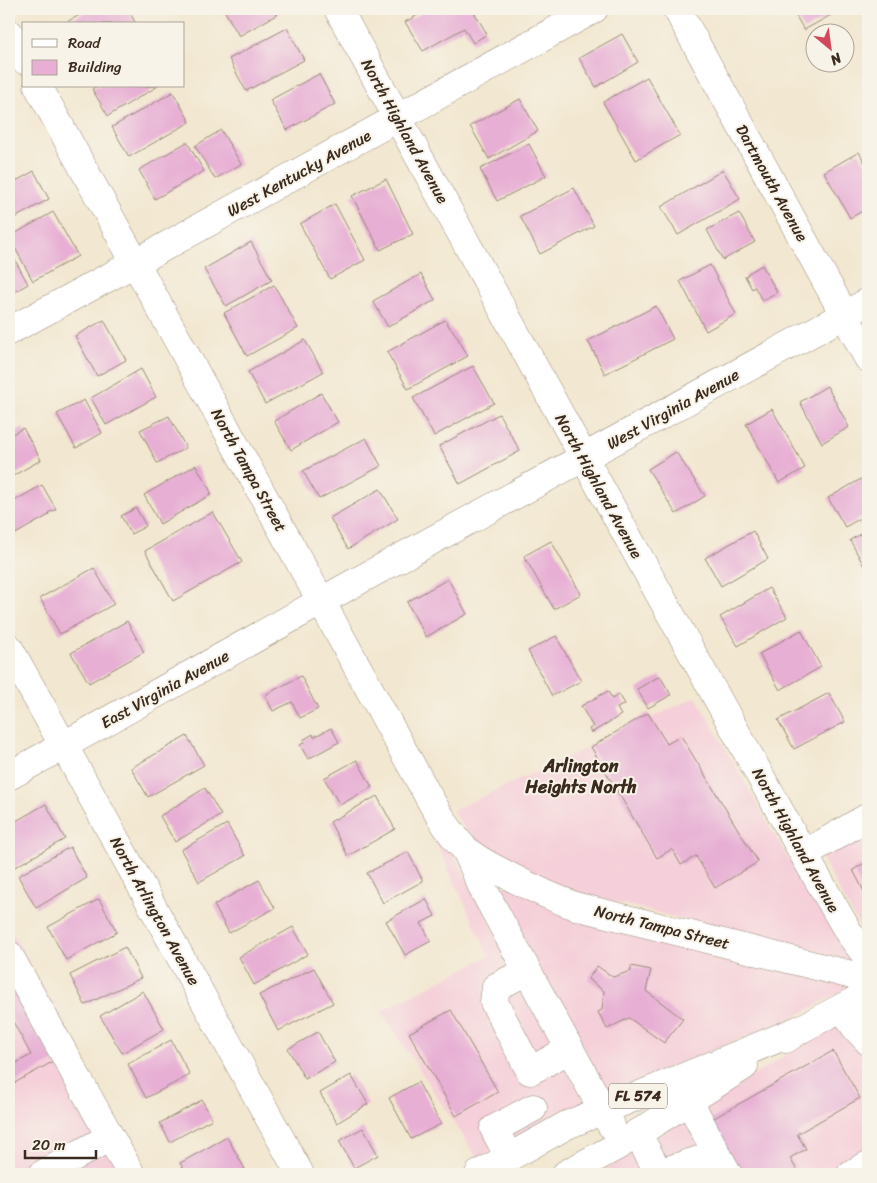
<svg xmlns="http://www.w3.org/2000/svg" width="877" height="1183" font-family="Sriracha,sans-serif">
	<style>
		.built { fill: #f5cfd9 }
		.building { fill: #e7afd4 }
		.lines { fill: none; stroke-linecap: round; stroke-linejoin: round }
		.minor-casing { stroke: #968877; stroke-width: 29 }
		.major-casing { stroke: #968877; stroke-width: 29 }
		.minor { stroke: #fff; stroke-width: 28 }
		.major { stroke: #fff; stroke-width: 28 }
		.labels { text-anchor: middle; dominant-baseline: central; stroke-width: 4; stroke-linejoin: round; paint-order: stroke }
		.shield { fill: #f7f3e8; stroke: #73665b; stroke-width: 1 }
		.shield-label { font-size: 15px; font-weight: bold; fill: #3b2a1e }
		.street-label { font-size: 16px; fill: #3b2a1e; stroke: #f7f3e8 }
		.neighbourhood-label { font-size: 18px; font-weight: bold; fill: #3b2a1e; stroke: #f7f3e8 }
	</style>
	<rect width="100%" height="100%" fill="#f7f3e8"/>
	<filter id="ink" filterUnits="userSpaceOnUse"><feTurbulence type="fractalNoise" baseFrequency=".02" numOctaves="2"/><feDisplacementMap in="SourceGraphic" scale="10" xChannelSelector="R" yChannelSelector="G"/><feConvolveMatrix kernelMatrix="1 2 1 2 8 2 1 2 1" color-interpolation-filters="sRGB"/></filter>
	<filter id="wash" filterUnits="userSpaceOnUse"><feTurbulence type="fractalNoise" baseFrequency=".0096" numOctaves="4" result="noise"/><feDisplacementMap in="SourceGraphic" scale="20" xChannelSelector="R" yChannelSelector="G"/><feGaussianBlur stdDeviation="1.12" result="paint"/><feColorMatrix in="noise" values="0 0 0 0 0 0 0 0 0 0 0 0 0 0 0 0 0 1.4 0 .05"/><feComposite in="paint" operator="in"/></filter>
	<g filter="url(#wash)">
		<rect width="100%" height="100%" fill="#f2e7d0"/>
		<g class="built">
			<path d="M696,697L789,860L793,858L856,962L578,893L557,885L487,850L475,841L472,833L469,834L452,811Z"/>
			<path d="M868,818V938L859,926L815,846Z"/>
			<path d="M429,822L455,856L585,1103L560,1112L478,1159L381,1011L489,956L427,823Z"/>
			<path d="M494,883L850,987L795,1017L607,1093Z"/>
			<path d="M9,925L141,1174H9Z"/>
			<path d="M868,1009V1174H596L618,1162L808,1041L818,1038V1036Z"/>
		</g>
		<g id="blocks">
			<g class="building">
				<path d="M91,9H128L136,24H63Z"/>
				<path d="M226,9H275L278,14L239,36L224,10Z"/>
				<path d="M429,9H472L487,34L473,43L464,28L423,51L405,22Z"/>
				<path d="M792,9H840V10L804,30Z"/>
				<path d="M287,28L304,60L246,91L229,59Z"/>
				<path d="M622,34L638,62L596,87L579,58Z"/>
				<path d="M319,74L335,104L287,130L270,100Z"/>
				<path d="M647,77L680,135L636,160L603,102Z"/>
				<path d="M97,86H158L108,116L92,89Z"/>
				<path d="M173,92L190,122L129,157L112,127Z"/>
				<path d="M520,99L538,131L489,159L470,126Z"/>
				<path d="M221,130L241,164L215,179L195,146Z"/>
				<path d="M187,142L204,171L155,199L139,170Z"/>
				<path d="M529,144L546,176L497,201L480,169Z"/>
				<path d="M859,152L868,169V208L850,218L824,172Z"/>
				<path d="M723,170L740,199L678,235L661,207Z"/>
				<path d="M34,171L49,199L9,221V185Z"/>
				<path d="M386,179L413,234L380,250L352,196Z"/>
				<path d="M574,188L594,226L540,254L520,216Z"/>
				<path d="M335,204L365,260L330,279L300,224Z"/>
				<path d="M53,212L78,256L33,281L9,237Z"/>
				<path d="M739,213L755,242L723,260L707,230Z"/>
				<path d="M251,242L272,280L226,306L204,269Z"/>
				<path d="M9,249L28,284L9,295Z"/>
				<path d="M710,265L736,314L706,331L680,281Z"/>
				<path d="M762,265L777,292L762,301L755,287L752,289L745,276L748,275L747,274Z"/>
				<path d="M421,274L435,300L388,327L373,301Z"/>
				<path d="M274,285L298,328L247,356L224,313Z"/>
				<path d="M656,306L673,339L605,374L588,341Z"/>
				<path d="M104,320L126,360L97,376L75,336Z"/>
				<path d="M445,320L450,328H451L456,335L468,356L408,389L387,352Z"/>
				<path d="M305,340L323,372L265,404L248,372Z"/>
				<path d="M473,366L494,403L434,436L413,398Z"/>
				<path d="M141,369L156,397L106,425L91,398Z"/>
				<path d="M827,386L849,427L822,443L800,402Z"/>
				<path d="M321,393L338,422L291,450L274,421Z"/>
				<path d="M84,400L102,433L76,448L57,414Z"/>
				<path d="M772,409L805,468L779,483L746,424Z"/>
				<path d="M499,414L520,451L460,484L439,446Z"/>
				<path d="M169,416L186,448L157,463L140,430Z"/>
				<path d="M23,428L41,460L9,478V436Z"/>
				<path d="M366,438L381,466L319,499L303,471Z"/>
				<path d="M676,452L705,496L676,514L648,469Z"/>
				<path d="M196,465L212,494L160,524L144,495Z"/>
				<path d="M868,475V514L845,527L828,498Z"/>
				<path d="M42,485L56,509L48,513L49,515L10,537L9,534V504Z"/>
				<path d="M380,489L398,519L348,549L330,518Z"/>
				<path d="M136,508L146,526L131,534L121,516Z"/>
				<path d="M213,512L242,562L173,601L145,551Z"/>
				<path d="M868,530V564L864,566L850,540Z"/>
				<path d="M753,531L768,559L721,586L705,558Z"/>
				<path d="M551,541L581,594L554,609L524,556Z"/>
				<path d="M94,568L114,604L60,634L40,598Z"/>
				<path d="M448,579L467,614L426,637L407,602Z"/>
				<path d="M769,588L787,617L738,646L720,617Z"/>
				<path d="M127,621L144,652L89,683L71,653Z"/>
				<path d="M801,630L821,667L780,690L759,654Z"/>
				<path d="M556,636L581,681L552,696L528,651Z"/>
				<path d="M301,676L318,709L300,718L292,702L273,711L265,695Z"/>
				<path d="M660,676L671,695L648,708L637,689Z"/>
				<path d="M608,691L612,699L619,694L625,704L617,708L621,715L591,733L589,729L593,727L581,706Z"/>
				<path d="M829,693L845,722L794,749L778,720Z"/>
				<path d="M648,713L667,744L681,736L758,862L715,888L696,856L681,865L672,849L657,858L591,747Z"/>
				<path d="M331,728L339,742L308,759L300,745L305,742L303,740L313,734L314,737Z"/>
				<path d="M187,736L204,765L148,797L131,768Z"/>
				<path d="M357,760L372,787L340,805L324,778Z"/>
				<path d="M205,788L221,815L175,842L160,816Z"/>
				<path d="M377,796L395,829L348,856L330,822Z"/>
				<path d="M46,804L65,839L13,868L9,860V825Z"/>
				<path d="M227,824L245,856L199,882L181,850Z"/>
				<path d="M70,847L87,878L36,908L18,876Z"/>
				<path d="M408,852L423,881L383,903L367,873Z"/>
				<path d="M868,861V899L853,870Z"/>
				<path d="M259,880L275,908L229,933L214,905Z"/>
				<path d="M99,899L117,932L66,960L48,927Z"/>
				<path d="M426,899L435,916L421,923L431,941L405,955L386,921Z"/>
				<path d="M293,927L308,954L254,985L239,957Z"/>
				<path d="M125,947L141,978L85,1005L70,975Z"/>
				<path d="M597,966L613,977L631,971V966L651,970L646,991L683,1019L664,1043L629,1018L607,1029L598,1012L602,1010L604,991L588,979Z"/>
				<path d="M314,968L333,1003L278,1031L259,995Z"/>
				<path d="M14,987L54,1061L9,1086V1067L31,1055L9,1014V990Z"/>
				<path d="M143,991L164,1029L122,1053L100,1016Z"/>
				<path d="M451,1010L498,1092L456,1116L409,1033Z"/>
				<path d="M318,1032L335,1062L305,1079L288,1049Z"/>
				<path d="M171,1040L190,1075L146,1098L128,1064Z"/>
				<path d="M833,1051L860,1098L797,1134L806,1149L790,1158L799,1174H736L707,1122Z"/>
				<path d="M351,1075L368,1104L337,1123L320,1093Z"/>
				<path d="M418,1082L441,1124L411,1139L389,1098Z"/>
				<path d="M202,1100L212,1119L170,1142L160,1123Z"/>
				<path d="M363,1128L378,1155L354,1168L339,1141Z"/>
				<path d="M227,1137L245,1169L236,1174H187L180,1163Z"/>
			</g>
		</g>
	</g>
	<g filter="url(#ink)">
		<use href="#blocks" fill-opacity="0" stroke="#968877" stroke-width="1"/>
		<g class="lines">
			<defs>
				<g id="minor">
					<path d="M338,9L584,458L808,862L849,933L868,958"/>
					<path d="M677,9L868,358"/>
					<path d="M9,331L135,263L594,9"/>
					<path d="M9,648L75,766L300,1174"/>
					<path d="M9,776L345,588L868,302"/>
					<path d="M804,854L868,817"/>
					<path d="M9,955L131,1174"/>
					<path d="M527,971L496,987L494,1002L530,1071L570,1049"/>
					<path d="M843,1007L855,1027L868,1041"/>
					<path d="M689,1101L717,1154"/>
					<path d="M637,1133L659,1173L717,1154L728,1174"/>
					<path d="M509,1157L494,1129L533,1108"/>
					<path d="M43,1174L110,1137"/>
					<path d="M851,1174L868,1165"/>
				</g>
				<g id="major">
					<path d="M9,33L24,60"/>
					<path d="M38,86L432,803C441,818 453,838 466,850C477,860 492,867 505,874C528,886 551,897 575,906L868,979"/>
					<path d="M466,850L483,889L498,917L611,1125"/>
					<path d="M786,1039L801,1029L868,994"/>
					<path d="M479,1174L567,1125L801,1029"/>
					<path d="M566,1174L621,1144L744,1066"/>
				</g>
			</defs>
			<use href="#minor" class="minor-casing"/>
			<use href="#major" class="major-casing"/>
			<use href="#minor" class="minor"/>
			<use href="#major" class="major"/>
		</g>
	</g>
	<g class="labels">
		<rect class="shield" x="609" y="1083.5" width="58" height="25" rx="4"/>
		<g class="shield-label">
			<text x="638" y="1096">FL 574</text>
		</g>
		<g class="street-label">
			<text transform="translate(405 131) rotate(61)">North Highland Avenue</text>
			<text transform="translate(299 173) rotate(-29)">West Kentucky Avenue</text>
			<text transform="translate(772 183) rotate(61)">Dartmouth Avenue</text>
			<text transform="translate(673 409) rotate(-29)">West Virginia Avenue</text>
			<text transform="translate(249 470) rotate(61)">North Tampa Street</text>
			<text transform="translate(599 486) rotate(61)">North Highland Avenue</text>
			<text transform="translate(165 689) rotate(-29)">East Virginia Avenue</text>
			<text transform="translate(796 840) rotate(61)">North Highland Avenue</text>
			<text transform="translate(155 911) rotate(61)">North Arlington Avenue</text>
			<text transform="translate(662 927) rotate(14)">North Tampa Street</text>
		</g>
		<g class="neighbourhood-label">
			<text x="581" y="766">Arlington<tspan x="581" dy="21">Heights North</tspan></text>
		</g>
	</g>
	<rect width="877" height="1183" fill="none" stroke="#f7f3e8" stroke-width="30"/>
	<rect x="22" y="22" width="162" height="65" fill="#f7f3e8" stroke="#aca397"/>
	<rect x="32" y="39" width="25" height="8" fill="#ffffff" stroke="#aca397"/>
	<text x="68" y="48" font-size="15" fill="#3b2a1e">Road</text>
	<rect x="32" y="60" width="25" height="15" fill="#e7afd4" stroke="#aca397"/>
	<text x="68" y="72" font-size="15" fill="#3b2a1e">Building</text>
	<g transform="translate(830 48) rotate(151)"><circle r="24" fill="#f7f3e8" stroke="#aca397"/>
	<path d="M0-4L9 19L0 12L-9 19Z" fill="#d1495b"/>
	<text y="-8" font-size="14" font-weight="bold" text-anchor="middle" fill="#3b2a1e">N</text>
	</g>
	<path d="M25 1150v8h71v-8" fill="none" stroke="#3b2a1e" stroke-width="2.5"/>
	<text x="32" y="1150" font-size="15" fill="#3b2a1e" stroke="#f7f3e8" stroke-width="4" paint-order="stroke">20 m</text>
</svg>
